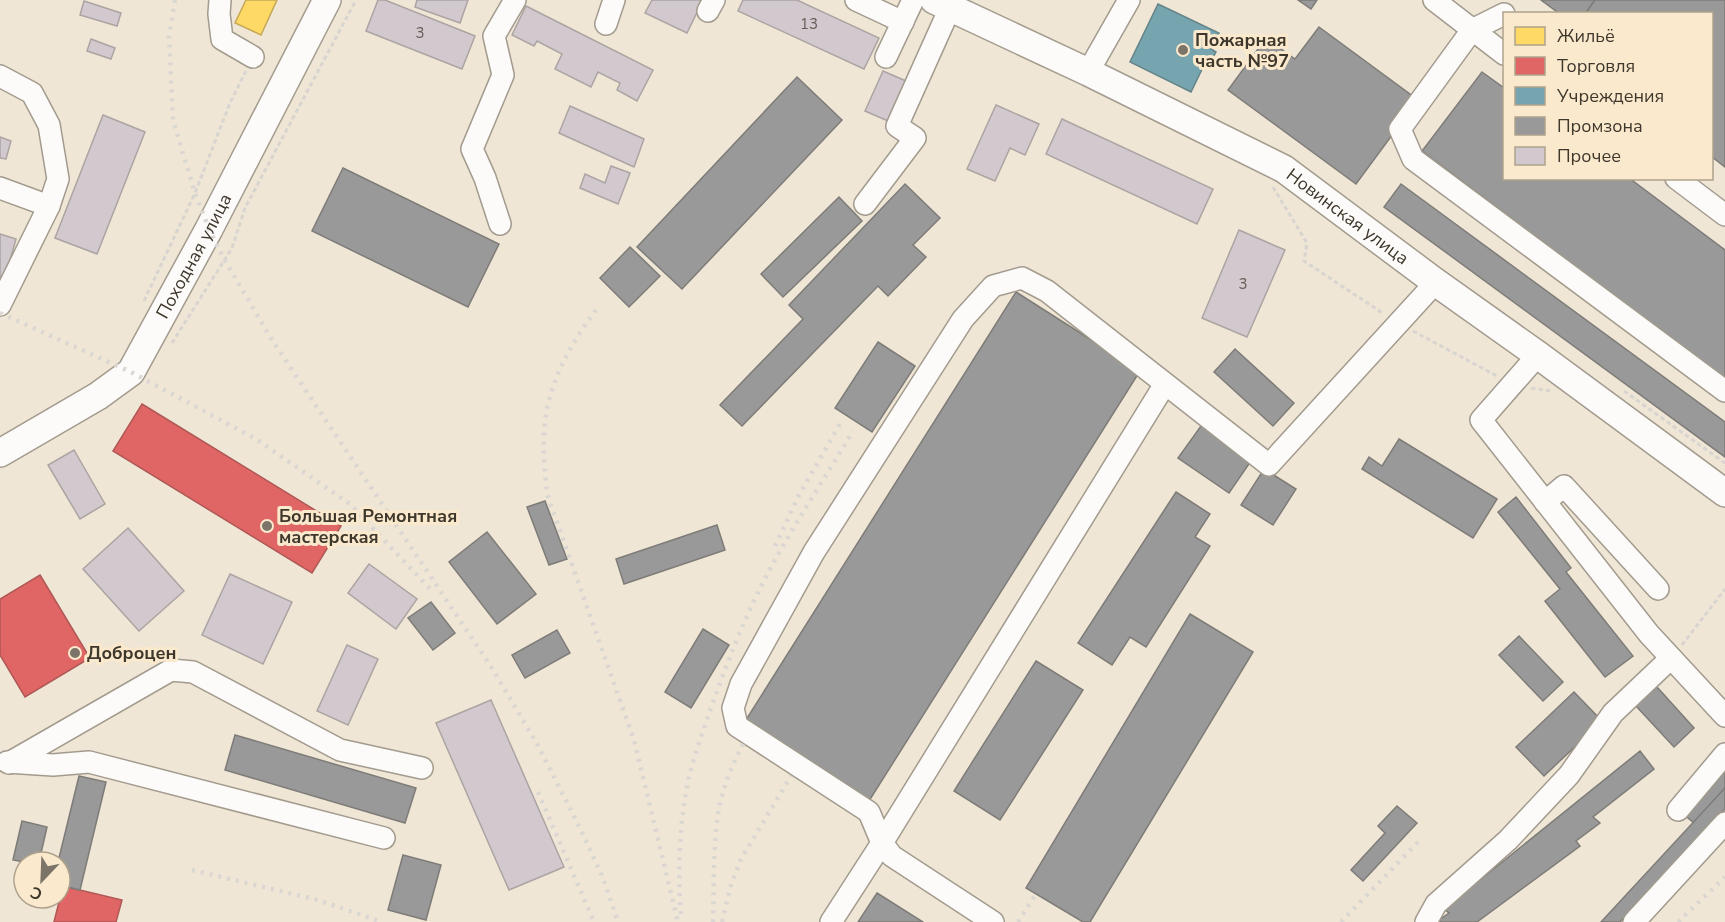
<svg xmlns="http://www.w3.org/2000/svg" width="1725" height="922" font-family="'Nunito Sans',sans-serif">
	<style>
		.homes { fill: #ffd966; stroke: #c5a855; stroke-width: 1.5 }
		.shops { fill: #e06666; stroke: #af5855; stroke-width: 1.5 }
		.public { fill: #76a5af; stroke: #658488; stroke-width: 1.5 }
		.industry { fill: #999; stroke: #7e7c78; stroke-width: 1.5 }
		.building { fill: #d2c9ce; stroke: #aba4a2; stroke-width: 1.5 }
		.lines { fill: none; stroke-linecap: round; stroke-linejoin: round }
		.minor-casing { stroke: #a29b8e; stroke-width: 24 }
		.major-casing { stroke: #a29b8e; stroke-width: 30 }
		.path { stroke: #d8d5d0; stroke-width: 3; stroke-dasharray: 4.5 3; stroke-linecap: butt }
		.minor { stroke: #fdfbf9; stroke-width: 21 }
		.major { stroke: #fdfbf9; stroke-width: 27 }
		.rail { stroke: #dad7d2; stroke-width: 4.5; stroke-dasharray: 3 6; stroke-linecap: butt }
		.poi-dot { fill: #7c7468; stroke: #fae9cc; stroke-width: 2 }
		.labels { text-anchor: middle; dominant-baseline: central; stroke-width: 6; stroke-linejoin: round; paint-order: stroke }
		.number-label { font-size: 15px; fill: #635c54 }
		.poi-label { font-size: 18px; font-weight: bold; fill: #3e372c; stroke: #fae9cc; text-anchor: start }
		.street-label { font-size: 18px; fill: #3e372c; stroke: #fae9cc }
	</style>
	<rect width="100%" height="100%" fill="#f0e6d6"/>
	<path class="homes" d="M246,0H277L261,35L235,23Z"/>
	<g class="shops">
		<path d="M142,404L341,526L312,573L113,451Z"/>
		<path d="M40,575L90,658L25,697L0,655V599Z"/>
		<path d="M63,886L122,900L116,922H54Z"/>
	</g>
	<path class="public" d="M1158,4L1219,33L1211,49L1216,52L1212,59L1208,57L1191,92L1130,62Z"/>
	<g class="industry">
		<path d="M1298,0H1317L1311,9Z"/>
		<path d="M1541,0H1595L1585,14H1560Z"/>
		<path d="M1595,0H1725V167L1712,157V14H1585Z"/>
		<path d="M1319,27L1418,100L1356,184L1228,90L1266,38L1295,59Z"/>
		<path d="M1482,72L1504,88V178H1629L1725,250V379L1422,151Z"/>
		<path d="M797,77L842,120L682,289L637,247Z"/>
		<path d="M343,168L499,244L468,307L312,231Z"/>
		<path d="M905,184L940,218L913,245L926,257L888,296L878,286L742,426L720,405L803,319L789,305Z"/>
		<path d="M1401,184L1725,422V457L1384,207Z"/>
		<path d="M839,197L862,221L783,297L761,274Z"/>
		<path d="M630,247L660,276L629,307L600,278Z"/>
		<path d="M1016,292L1140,371L869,801L744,723Z"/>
		<path d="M878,342L915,366L872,432L835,408Z"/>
		<path d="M1235,349L1294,403L1273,426L1214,372Z"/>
		<path d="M1201,426L1251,461L1229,493L1178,458Z"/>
		<path d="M1399,439L1497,499L1473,538L1362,469L1369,457L1382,466Z"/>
		<path d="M1264,469L1296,489L1273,525L1241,505Z"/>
		<path d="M1176,492L1210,514L1195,537L1210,546L1146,647L1130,637L1112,665L1078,643Z"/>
		<path d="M1516,497L1571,568L1566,572L1633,656L1605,677L1545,601L1560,589L1498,512Z"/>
		<path d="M545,501L567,559L549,565L527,507Z"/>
		<path d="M717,525L725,550L624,584L616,559Z"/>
		<path d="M487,532L536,594L497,624L449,562Z"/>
		<path d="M431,602L455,633L433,650L408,618Z"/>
		<path d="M1190,614L1253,652L1090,922H1083L1026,888Z"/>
		<path d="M703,629L729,645L691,708L665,692Z"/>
		<path d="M557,630L570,653L525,678L512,655Z"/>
		<path d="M1519,636L1563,682L1543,701L1499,655Z"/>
		<path d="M1036,661L1083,690L1000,820L954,791Z"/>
		<path d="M1657,687L1694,728L1674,747L1636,706Z"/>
		<path d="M1574,692L1602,721L1544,776L1516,747Z"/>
		<path d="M235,735L416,788L405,823L225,770Z"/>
		<path d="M1640,751L1654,769L1593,817L1600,823L1576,841L1580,846L1477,922H1441L1439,920L1449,913L1444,909Z"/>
		<path d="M1725,766V788L1694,823L1683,814Z"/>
		<path d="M79,776L106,782L80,890L63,886L60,896V862H58Z"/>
		<path d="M1725,788V809L1620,922H1601Z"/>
		<path d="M1397,806L1417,823L1363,881L1351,870L1385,833L1378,826Z"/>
		<path d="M22,821L47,827L39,862H24L13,860Z"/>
		<path d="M403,855L441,865L426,920L388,910Z"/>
		<path d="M877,893L923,922H858Z"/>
	</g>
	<g class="building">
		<path d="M378,0H385L475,36L462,69L366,31Z"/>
		<path d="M417,0H468L460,23L415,7Z"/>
		<path d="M652,0H703L687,33L645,13Z"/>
		<path d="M743,0H797L879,38L864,69L738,11Z"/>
		<path d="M84,1L121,13L117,26L80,15Z"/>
		<path d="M526,6L653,70L637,101L617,90L620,83L598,72L591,87L555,69L562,54L537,41L534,46L512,35Z"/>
		<path d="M91,39L115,48L111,59L87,51Z"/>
		<path d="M883,71L906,81L888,121L865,111Z"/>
		<path d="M996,105L1039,124L1025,155L1010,148L995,181L967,169Z"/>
		<path d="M570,106L644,139L634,167L559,133Z"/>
		<path d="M103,115L145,132L97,254L55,238Z"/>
		<path d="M1062,119L1213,189L1197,224L1046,154Z"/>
		<path d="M0,137L11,141L6,159L0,158Z"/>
		<path d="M611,166L630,173L618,204L580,188L585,174L605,183Z"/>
		<path d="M1239,230L1285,250L1247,337L1202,318Z"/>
		<path d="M0,234L16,239L5,278L0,277Z"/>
		<path d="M74,450L105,504L80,519L48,465Z"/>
		<path d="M128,528L184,591L139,631L83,569Z"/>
		<path d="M369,564L417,599L396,629L348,593Z"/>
		<path d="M230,574L292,602L263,664L202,635Z"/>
		<path d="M347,645L378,659L348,725L317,711Z"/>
		<path d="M491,700L564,867L509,890L436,723Z"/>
	</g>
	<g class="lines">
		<defs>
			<g id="minor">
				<path d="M220,0L219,14L222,39L253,57"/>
				<path d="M856,0L903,22"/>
				<path d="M1434,0L1504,54"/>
				<path d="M708,11L714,0"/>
				<path d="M1504,14L1472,30L1400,129L1413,159L1725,391"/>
				<path d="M606,24L614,0"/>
				<path d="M886,57L913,0"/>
				<path d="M1088,72L1129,0"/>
				<path d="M0,76L32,93L49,125L58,179L49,206L0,305"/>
				<path d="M1676,178L1725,215"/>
				<path d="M0,188L49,206"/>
				<path d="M865,204L915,138L897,126L950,8"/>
				<path d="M500,224L485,178L472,149L503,75L494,36L515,0"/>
				<path d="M1538,355L1481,420L1649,634L1725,716"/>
				<path d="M1545,502L1564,486L1658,589"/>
				<path d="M7,762L53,765L89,762L384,838"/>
				<path d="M9,763L171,670L193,672L340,750L422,768"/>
				<path d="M1678,810L1725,754"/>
				<path d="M831,922L882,843L1165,384"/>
				<path d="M993,922L892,856L882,843L869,812L737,726L733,708L741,684L814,552L963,319L993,286L1022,278L1047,291L1269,465L1426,293L1434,281"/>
				<path d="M1426,922L1436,904L1508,840L1569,775L1613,713L1671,658"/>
				<path d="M1634,922L1725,823"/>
			</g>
			<g id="major">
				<path id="s1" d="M934,0L1088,72L1284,169L1434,281L1538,355L1725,493"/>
				<path id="s2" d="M0,453L98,396L131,372L209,229L327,0"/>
			</g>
		</defs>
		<use href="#minor" class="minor-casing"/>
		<use href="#major" class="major-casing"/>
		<g class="path">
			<path d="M1273,187L1307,243L1304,261L1384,314"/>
			<path d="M144,301L195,193L230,103L246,71"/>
			<path d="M1413,331L1497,376"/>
			<path d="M172,343L232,248L245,208L356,0"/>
			<path d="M1531,388L1551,391"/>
			<path d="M1624,391L1725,463"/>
			<path d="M1682,645L1725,589"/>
		</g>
		<use href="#minor" class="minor"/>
		<use href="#major" class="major"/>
		<g class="rail">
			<path d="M175,0L169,36L173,120L195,193L209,229L224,259L272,340L492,668L537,744L580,828L603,878L618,922"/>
			<path d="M596,310C569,346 546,387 544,433C543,453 545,474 547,494L634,740L678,922"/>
			<path d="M0,313L131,372L256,439L350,504L433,592"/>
			<path d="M775,546L798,497L841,422"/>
			<path d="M538,792L594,922"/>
			<path d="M192,870L318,900L382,922"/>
			<path d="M681,914C677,875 680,815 689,777C697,746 708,716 719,686C733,647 749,609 768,573C794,524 825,478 853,431"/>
			<path d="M713,922C714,887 713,849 718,814C722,788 733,763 745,740"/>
			<path d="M722,922L731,885L741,859L791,776"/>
			<path d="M1018,922L1036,894"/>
			<path d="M1341,922L1419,841"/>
			<path d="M1678,922L1725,877"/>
		</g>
	</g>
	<g class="poi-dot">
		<circle cx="1183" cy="50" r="6"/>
		<circle cx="267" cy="526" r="6"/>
		<circle cx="75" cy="653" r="6"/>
	</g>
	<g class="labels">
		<g class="number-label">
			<text x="809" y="24">13</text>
			<text x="420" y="33">3</text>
			<text x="1243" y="284">3</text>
		</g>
		<g class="poi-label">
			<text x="1195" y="40">Пожарная<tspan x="1195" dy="21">часть №97</tspan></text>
			<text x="279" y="516">Большая Ремонтная<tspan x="279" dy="21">мастерская</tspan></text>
			<text x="87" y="653">Доброцен</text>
		</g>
		<g class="street-label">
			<text stroke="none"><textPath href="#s1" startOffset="468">Новинская улица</textPath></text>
			<text stroke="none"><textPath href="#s2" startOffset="286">Походная улица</textPath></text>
		</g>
	</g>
	<rect x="1503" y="12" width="210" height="168" fill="#fae9cc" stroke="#afa28c" stroke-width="1.5"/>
	<rect x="1515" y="27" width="30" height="18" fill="#ffd966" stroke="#afa28c" stroke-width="1.5"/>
	<text x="1557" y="42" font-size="18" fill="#3e372c">Жильё</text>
	<rect x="1515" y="57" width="30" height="18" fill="#e06666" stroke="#afa28c" stroke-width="1.5"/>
	<text x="1557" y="72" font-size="18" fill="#3e372c">Торговля</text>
	<rect x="1515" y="87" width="30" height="18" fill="#76a5af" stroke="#afa28c" stroke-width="1.5"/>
	<text x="1557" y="102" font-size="18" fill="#3e372c">Учреждения</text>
	<rect x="1515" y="117" width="30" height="18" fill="#999999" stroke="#afa28c" stroke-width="1.5"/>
	<text x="1557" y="132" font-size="18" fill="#3e372c">Промзона</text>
	<rect x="1515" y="147" width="30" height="18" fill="#d2c9ce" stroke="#afa28c" stroke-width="1.5"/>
	<text x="1557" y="162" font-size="18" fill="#3e372c">Прочее</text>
	<g transform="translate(42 880) rotate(203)"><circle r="28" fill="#fae9cc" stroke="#afa28c" stroke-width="1.5"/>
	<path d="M0-4.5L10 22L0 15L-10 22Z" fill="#7c7468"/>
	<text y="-9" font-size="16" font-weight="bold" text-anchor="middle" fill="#3e372c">С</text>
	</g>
</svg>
